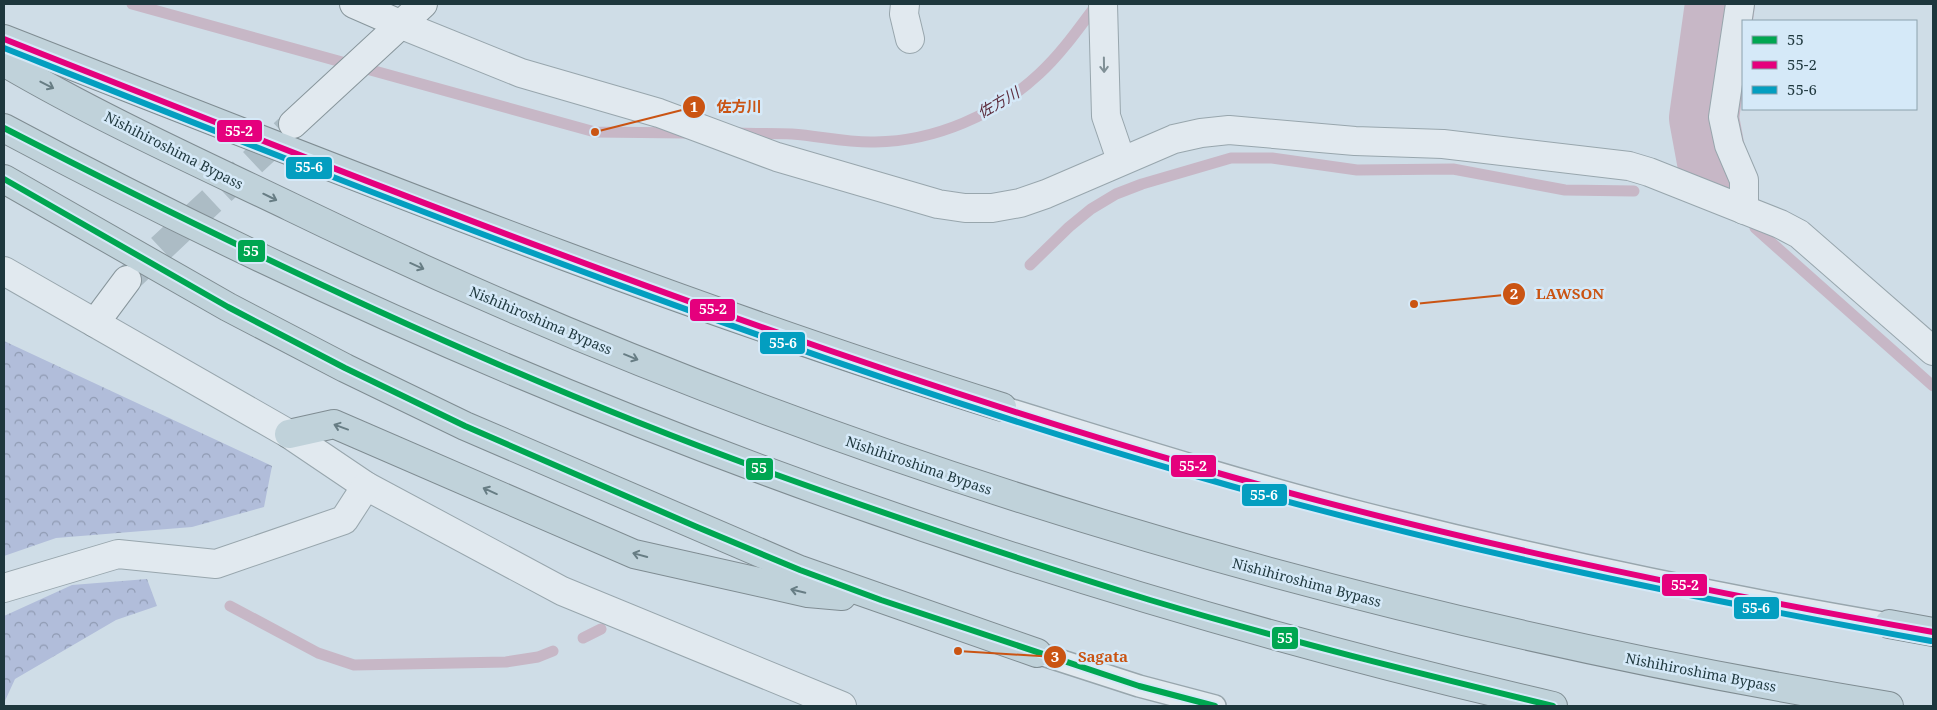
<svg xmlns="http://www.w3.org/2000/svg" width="1937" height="710" font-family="'Noto Serif','Noto Sans JP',serif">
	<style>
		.forest { fill: url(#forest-crowns) }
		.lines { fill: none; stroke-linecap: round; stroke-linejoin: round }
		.stream { stroke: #c7b7c6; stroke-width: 11 }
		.river { stroke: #c7b7c6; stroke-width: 70 }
		.secondary-tunnel { stroke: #acbcc5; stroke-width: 28; stroke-dasharray: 28 14; stroke-linecap: butt }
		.lane-casing { stroke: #98a6ad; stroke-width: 24 }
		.street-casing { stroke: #98a6ad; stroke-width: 30 }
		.secondary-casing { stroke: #88969c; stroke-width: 30 }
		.highway-casing { stroke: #7f8c92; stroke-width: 30 }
		.lane { stroke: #e1e9ef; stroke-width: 21 }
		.street { stroke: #e1e9ef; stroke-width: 28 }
		.secondary { stroke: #e1e9ef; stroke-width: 28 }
		.highway { stroke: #c0d2da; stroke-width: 28 }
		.bus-1-casing { stroke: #d5e9f8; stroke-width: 10 }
		.bus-2-casing { stroke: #d5e9f8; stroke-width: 10 }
		.bus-3-casing { stroke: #d5e9f8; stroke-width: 10 }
		.bus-1 { stroke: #00a651; stroke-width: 6 }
		.bus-2 { stroke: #e5007d; stroke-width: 6 }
		.bus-3 { stroke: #039ec0; stroke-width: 6 }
		.oneway { stroke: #809096 }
		.oneway2 { stroke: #677d84 }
		.labels { text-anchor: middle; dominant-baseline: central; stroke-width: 5; stroke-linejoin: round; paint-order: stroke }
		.street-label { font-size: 14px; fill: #1e373d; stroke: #d5e9f8 }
		.water-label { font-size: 15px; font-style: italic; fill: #5d2d3e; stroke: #d5e9f8 }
		.leader { fill: none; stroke: #ca5413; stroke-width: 2 }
		.callout-dot { fill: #ca5413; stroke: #d5e9f8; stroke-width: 2 }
		.mark-label { font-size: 15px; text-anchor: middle; font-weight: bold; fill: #fff }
		.callout-label { font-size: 15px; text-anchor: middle; font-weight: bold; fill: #ca5413; stroke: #d5e9f8; stroke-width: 5; stroke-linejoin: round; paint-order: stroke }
		.line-badge { stroke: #d5e9f8; stroke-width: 2 }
		.badge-label { font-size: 14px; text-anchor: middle; font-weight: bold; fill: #fff }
	</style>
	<defs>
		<pattern id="forest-crowns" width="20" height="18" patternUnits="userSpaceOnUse" patternTransform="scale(1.25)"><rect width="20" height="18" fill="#b1bdda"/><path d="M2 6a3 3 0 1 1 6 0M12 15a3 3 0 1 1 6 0" fill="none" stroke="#8f9ab2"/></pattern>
	</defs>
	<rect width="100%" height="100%" fill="#cfdde7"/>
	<g class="forest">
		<path d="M4,341L272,466L264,507L192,527L56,538L4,556Z"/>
		<path d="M147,579L157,606L116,620L15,679L4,703V616L72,585Z"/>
	</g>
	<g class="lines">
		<g class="stream">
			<path d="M132,4L595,132L686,133"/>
			<path d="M739,133C757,134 775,133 792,134C820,136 847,143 875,142C936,141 995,115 1039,74C1061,54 1079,28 1097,4"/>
			<path d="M1683,164L1702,150L1706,135"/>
			<path d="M1755,228L1933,386"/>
			<path d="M1030,265L1069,227L1091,209L1116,194L1142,184L1231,158H1272L1357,170L1453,169L1565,190L1634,191"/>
			<path d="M230,606L318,653L354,665L506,662L538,657L553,651"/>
			<path d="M583,638L601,629"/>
		</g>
		<path class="river" d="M1713,167L1704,118L1720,4"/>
		<path class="secondary-tunnel" d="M130,277L288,129"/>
		<defs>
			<g id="lane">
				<path d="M1002,407C1122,444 1242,482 1363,513C1537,557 1712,594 1889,624"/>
				<path d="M1037,653L1139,686L1215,706"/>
			</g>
			<g id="street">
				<path d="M905,4L904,14L910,39"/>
				<path d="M1103,4L1106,116L1121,160"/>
				<path d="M1740,4L1723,117L1729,145L1744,180V210"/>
				<path d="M402,25L521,73L659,113L777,157L938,204L965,208H992L1020,203L1046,194L1174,139L1201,133L1229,130L1355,141L1443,144L1629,166L1649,172L1780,224L1799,234L1933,351"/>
				<path d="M4,271L289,434L366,486L562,591L842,706"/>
				<path d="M4,588L118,554L216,564L344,520L366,486"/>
			</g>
			<g id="secondary">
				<path d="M354,4L402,25"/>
				<path d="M293,124L423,4"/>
				<path d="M95,323L127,280"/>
			</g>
			<g id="highway">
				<path d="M4,39C334,168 663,301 1002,407"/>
				<path d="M4,62C96,116 195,161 291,207C796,452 1336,615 1889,706"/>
				<path d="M4,128C495,391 1011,581 1553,706"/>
				<path d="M4,179L228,307L345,368L465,426L800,570L1037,653"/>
				<path d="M289,434L334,424L634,554L808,593L842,596"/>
				<path d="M1889,624L1933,632"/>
			</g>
		</defs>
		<use href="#lane" class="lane-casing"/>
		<use href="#street" class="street-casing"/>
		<use href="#secondary" class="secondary-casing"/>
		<use href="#highway" class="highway-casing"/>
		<use href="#lane" class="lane"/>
		<use href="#street" class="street"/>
		<use href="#secondary" class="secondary"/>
		<use href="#highway" class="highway"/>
		<defs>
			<g id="bus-1">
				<path d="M4,128C251,255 502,375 763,470C891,516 1020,560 1150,600C1283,640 1418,673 1553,706"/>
				<path d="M4,179L228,307L345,368L465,426L697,527L800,570L881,600L1139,686L1215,706"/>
			</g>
			<path id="bus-2" d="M4,39C395,193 785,348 1190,465C1434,536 1683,588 1933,632"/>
			<path id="bus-3" d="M4,48C395,202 785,357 1189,474C1433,545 1681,596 1931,641"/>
		</defs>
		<use href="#bus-1" class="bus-1-casing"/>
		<use href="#bus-2" class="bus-2-casing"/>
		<use href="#bus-3" class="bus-3-casing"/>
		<use href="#bus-1" class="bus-1"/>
		<use href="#bus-2" class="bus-2"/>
		<use href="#bus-3" class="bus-3"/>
	</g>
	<defs><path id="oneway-shaft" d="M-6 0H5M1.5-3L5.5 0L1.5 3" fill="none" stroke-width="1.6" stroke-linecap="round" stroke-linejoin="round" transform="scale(1.25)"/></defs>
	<use class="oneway" href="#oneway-shaft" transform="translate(1104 65) rotate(89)"/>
	<g class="oneway2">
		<use href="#oneway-shaft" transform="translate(47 85) rotate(27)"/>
		<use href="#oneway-shaft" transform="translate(270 197) rotate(26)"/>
		<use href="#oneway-shaft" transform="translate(417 266) rotate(24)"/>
		<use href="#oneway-shaft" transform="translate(631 357) rotate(22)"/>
		<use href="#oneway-shaft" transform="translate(341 427) rotate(-160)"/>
		<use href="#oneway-shaft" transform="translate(490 491) rotate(-156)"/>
		<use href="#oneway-shaft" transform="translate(640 555) rotate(-165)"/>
		<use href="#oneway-shaft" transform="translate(798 591) rotate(-167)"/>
	</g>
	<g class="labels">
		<g class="street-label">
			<text transform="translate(174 150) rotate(27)">Nishihiroshima Bypass</text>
			<text transform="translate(541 320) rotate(23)">Nishihiroshima Bypass</text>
			<text transform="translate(919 465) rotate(19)">Nishihiroshima Bypass</text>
			<text transform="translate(1307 582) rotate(15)">Nishihiroshima Bypass</text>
			<text transform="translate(1701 672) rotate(11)">Nishihiroshima Bypass</text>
		</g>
		<g class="water-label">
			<text transform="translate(998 102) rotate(-30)">佐方川</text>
		</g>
	</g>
	<path class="leader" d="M595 132L694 107M1414 304L1514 294M958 651L1055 657"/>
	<g class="callout-dot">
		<circle cx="595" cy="132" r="5"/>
		<circle cx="1414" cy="304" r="5"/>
		<circle cx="958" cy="651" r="5"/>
		<circle cx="694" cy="107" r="12"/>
		<circle cx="1514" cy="294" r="12"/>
		<circle cx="1055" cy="657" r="12"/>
	</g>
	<g class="mark-label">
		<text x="694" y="112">1</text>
		<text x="1514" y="299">2</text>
		<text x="1055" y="662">3</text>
	</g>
	<g class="callout-label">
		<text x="739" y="112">佐方川</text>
		<text x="1570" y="299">LAWSON</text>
		<text x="1103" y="662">Sagata</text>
	</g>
	<g class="line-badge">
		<rect x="216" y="119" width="47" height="24" rx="5" fill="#e5007d"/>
		<rect x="285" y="156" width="48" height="24" rx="5" fill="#039ec0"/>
		<rect x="237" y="239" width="29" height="24" rx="5" fill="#00a651"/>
		<rect x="689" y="298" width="47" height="24" rx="5" fill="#e5007d"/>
		<rect x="759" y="331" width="47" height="24" rx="5" fill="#039ec0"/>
		<rect x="1170" y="454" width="47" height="24" rx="5" fill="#e5007d"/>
		<rect x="745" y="457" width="29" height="24" rx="5" fill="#00a651"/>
		<rect x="1241" y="483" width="47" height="24" rx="5" fill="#039ec0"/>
		<rect x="1661" y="573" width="47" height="24" rx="5" fill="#e5007d"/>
		<rect x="1733" y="596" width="47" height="24" rx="5" fill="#039ec0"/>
		<rect x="1271" y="626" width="28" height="24" rx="5" fill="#00a651"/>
	</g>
	<g class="badge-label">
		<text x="239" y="136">55-2</text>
		<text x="309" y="172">55-6</text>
		<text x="251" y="256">55</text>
		<text x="713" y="314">55-2</text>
		<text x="783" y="348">55-6</text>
		<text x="1193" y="471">55-2</text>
		<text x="759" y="473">55</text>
		<text x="1264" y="500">55-6</text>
		<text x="1685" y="590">55-2</text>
		<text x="1756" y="613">55-6</text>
		<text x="1285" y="643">55</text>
	</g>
	<rect width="1937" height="710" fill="none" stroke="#1e373d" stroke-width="10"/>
	<rect x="1742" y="20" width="175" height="90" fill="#d5e9f8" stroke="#8ca2ad"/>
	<rect x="1752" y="36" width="25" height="8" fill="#00a651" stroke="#8ca2ad"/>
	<text x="1787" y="45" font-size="15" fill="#1e373d">55</text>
	<rect x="1752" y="61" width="25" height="8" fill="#e5007d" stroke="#8ca2ad"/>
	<text x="1787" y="70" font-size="15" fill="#1e373d">55-2</text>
	<rect x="1752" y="86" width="25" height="8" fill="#039ec0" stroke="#8ca2ad"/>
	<text x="1787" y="95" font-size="15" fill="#1e373d">55-6</text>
</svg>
